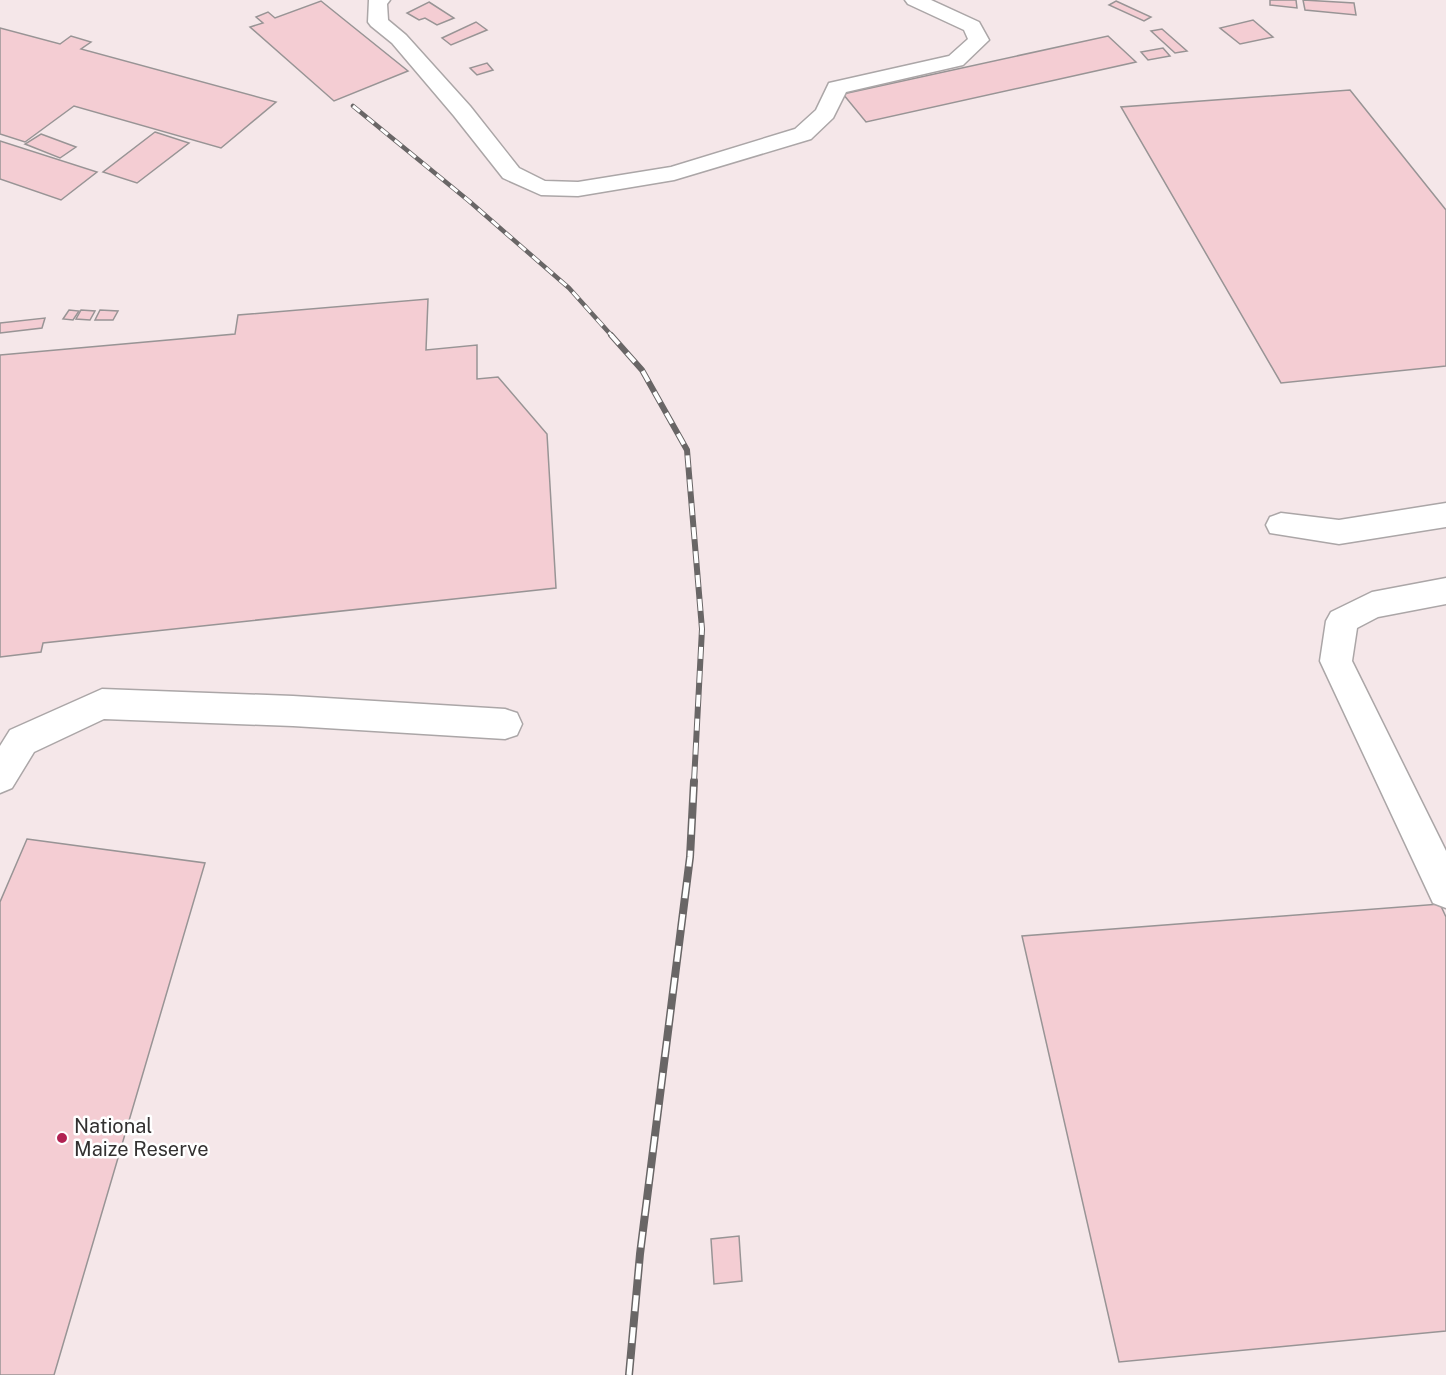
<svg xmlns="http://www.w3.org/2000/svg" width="1446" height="1375" font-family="'Public Sans',sans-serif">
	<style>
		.built { fill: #f5e7e9 }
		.building { fill: #f4cdd3; stroke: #989495; stroke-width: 1.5 }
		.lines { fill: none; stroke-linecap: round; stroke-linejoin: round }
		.minor-casing { stroke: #aba6a7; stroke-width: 3 }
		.minor { fill: #fff; fill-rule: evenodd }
		.rail-far2-casing { stroke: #696666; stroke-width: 4.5 }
		.rail-far1-casing { stroke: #696666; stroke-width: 6 }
		.rail-casing { stroke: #696666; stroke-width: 8 }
		.rail-far2 { stroke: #fff; stroke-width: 3; stroke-dasharray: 9; stroke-linecap: butt }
		.rail-far1 { stroke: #fff; stroke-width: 4; stroke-dasharray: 12; stroke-linecap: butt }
		.rail { stroke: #fff; stroke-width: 5; stroke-dasharray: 16; stroke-linecap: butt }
		.poi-dot { fill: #b12152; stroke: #fff; stroke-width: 2 }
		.labels { text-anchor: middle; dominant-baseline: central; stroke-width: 5; stroke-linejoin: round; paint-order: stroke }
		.near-poi-label { font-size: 20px; fill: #333131; stroke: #fff; text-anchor: start }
	</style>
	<rect width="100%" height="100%" fill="#fbf6f7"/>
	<rect class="built" x="0" y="0" width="1446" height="1375"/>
	<g class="building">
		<path d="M1270,0H1296L1297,8L1270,5Z"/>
		<path d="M1303,0L1354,3L1356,15L1305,10Z"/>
		<path d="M321,1L408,71L334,101L250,27L263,23L256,17L268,12L275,18Z"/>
		<path d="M1116,1L1151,17L1144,21L1109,5Z"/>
		<path d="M429,2L454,18L437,25L425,18L419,20L407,13Z"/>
		<path d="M1253,20L1273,37L1240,44L1220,28Z"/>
		<path d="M476,22L487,30L451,45L442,38Z"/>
		<path d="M0,28L60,44L71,36L91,42L81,49L276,102L221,148L74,106L25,142L0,134Z"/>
		<path d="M1162,29L1187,51L1175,53L1151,31Z"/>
		<path d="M1108,36L1136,62L866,122L843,94Z"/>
		<path d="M1163,48L1170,56L1148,60L1141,52Z"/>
		<path d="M487,63L493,70L477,75L470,68Z"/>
		<path d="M1350,90L1446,210V366L1281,383L1121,107Z"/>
		<path d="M155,132L189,143L137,183L103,172Z"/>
		<path d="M41,134L76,147L60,158L25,144Z"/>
		<path d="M0,141L97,172L61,200L0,179Z"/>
		<path d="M428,299L426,350L477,345V379L498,377L547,434L556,588L43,643L41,652L0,657V355L235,334L238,315Z"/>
		<path d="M69,310L79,311L73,320L63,319Z"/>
		<path d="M81,310L95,311L90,320L76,319Z"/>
		<path d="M100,310L118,311L113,320H95Z"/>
		<path d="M45,318L42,328L0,333V323Z"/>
		<path d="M27,839L205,863L54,1375H0V902Z"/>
		<path d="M1440,904L1446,917V1331L1119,1362L1022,936Z"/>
		<path d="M739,1236L742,1281L714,1284L711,1239Z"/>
	</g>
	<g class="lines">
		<defs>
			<g id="minor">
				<path d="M369,0H390L387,4L388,20L406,35L470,106L519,168L545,181L578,182L671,167L795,129L816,110L829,83L949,56L968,39L964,30L908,4L905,0H931L979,22L989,40L963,65L846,92L833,118L811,139L674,180L578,196L541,195L503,178L454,116L392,43L371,26L368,22Z"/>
				<path d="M1446,503V527L1339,544L1270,533L1266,525L1270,517L1281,513L1339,520Z"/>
				<path d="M1446,578V604L1378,617L1357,628L1352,661L1446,851V908L1433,903L1320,661L1326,621L1331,612L1372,592Z"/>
				<path d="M102,689L293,696L505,709L517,713L522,724L517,735L505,739L293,726L104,719L34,752L12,788L0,793V746L10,730Z"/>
			</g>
		</defs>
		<use href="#minor" class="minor-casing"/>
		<use href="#minor" class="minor"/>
		<defs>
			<path id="rail-far2" d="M353,106L469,201L569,288L612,336"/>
			<path id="rail-far1" d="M611,335L642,370L687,450L702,629L694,782"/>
			<path id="rail" d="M629,1375L640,1254L690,857L694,781"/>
		</defs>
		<use href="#rail-far2" class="rail-far2-casing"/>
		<use href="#rail-far1" class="rail-far1-casing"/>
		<use href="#rail" class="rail-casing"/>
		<use href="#rail-far2" class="rail-far2"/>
		<use href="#rail-far1" class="rail-far1"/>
		<use href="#rail" class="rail"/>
	</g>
	<circle class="poi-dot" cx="62" cy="1138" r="6"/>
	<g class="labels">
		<g class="near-poi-label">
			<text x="74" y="1126">National<tspan x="74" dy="23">Maize Reserve</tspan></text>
		</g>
	</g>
</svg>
